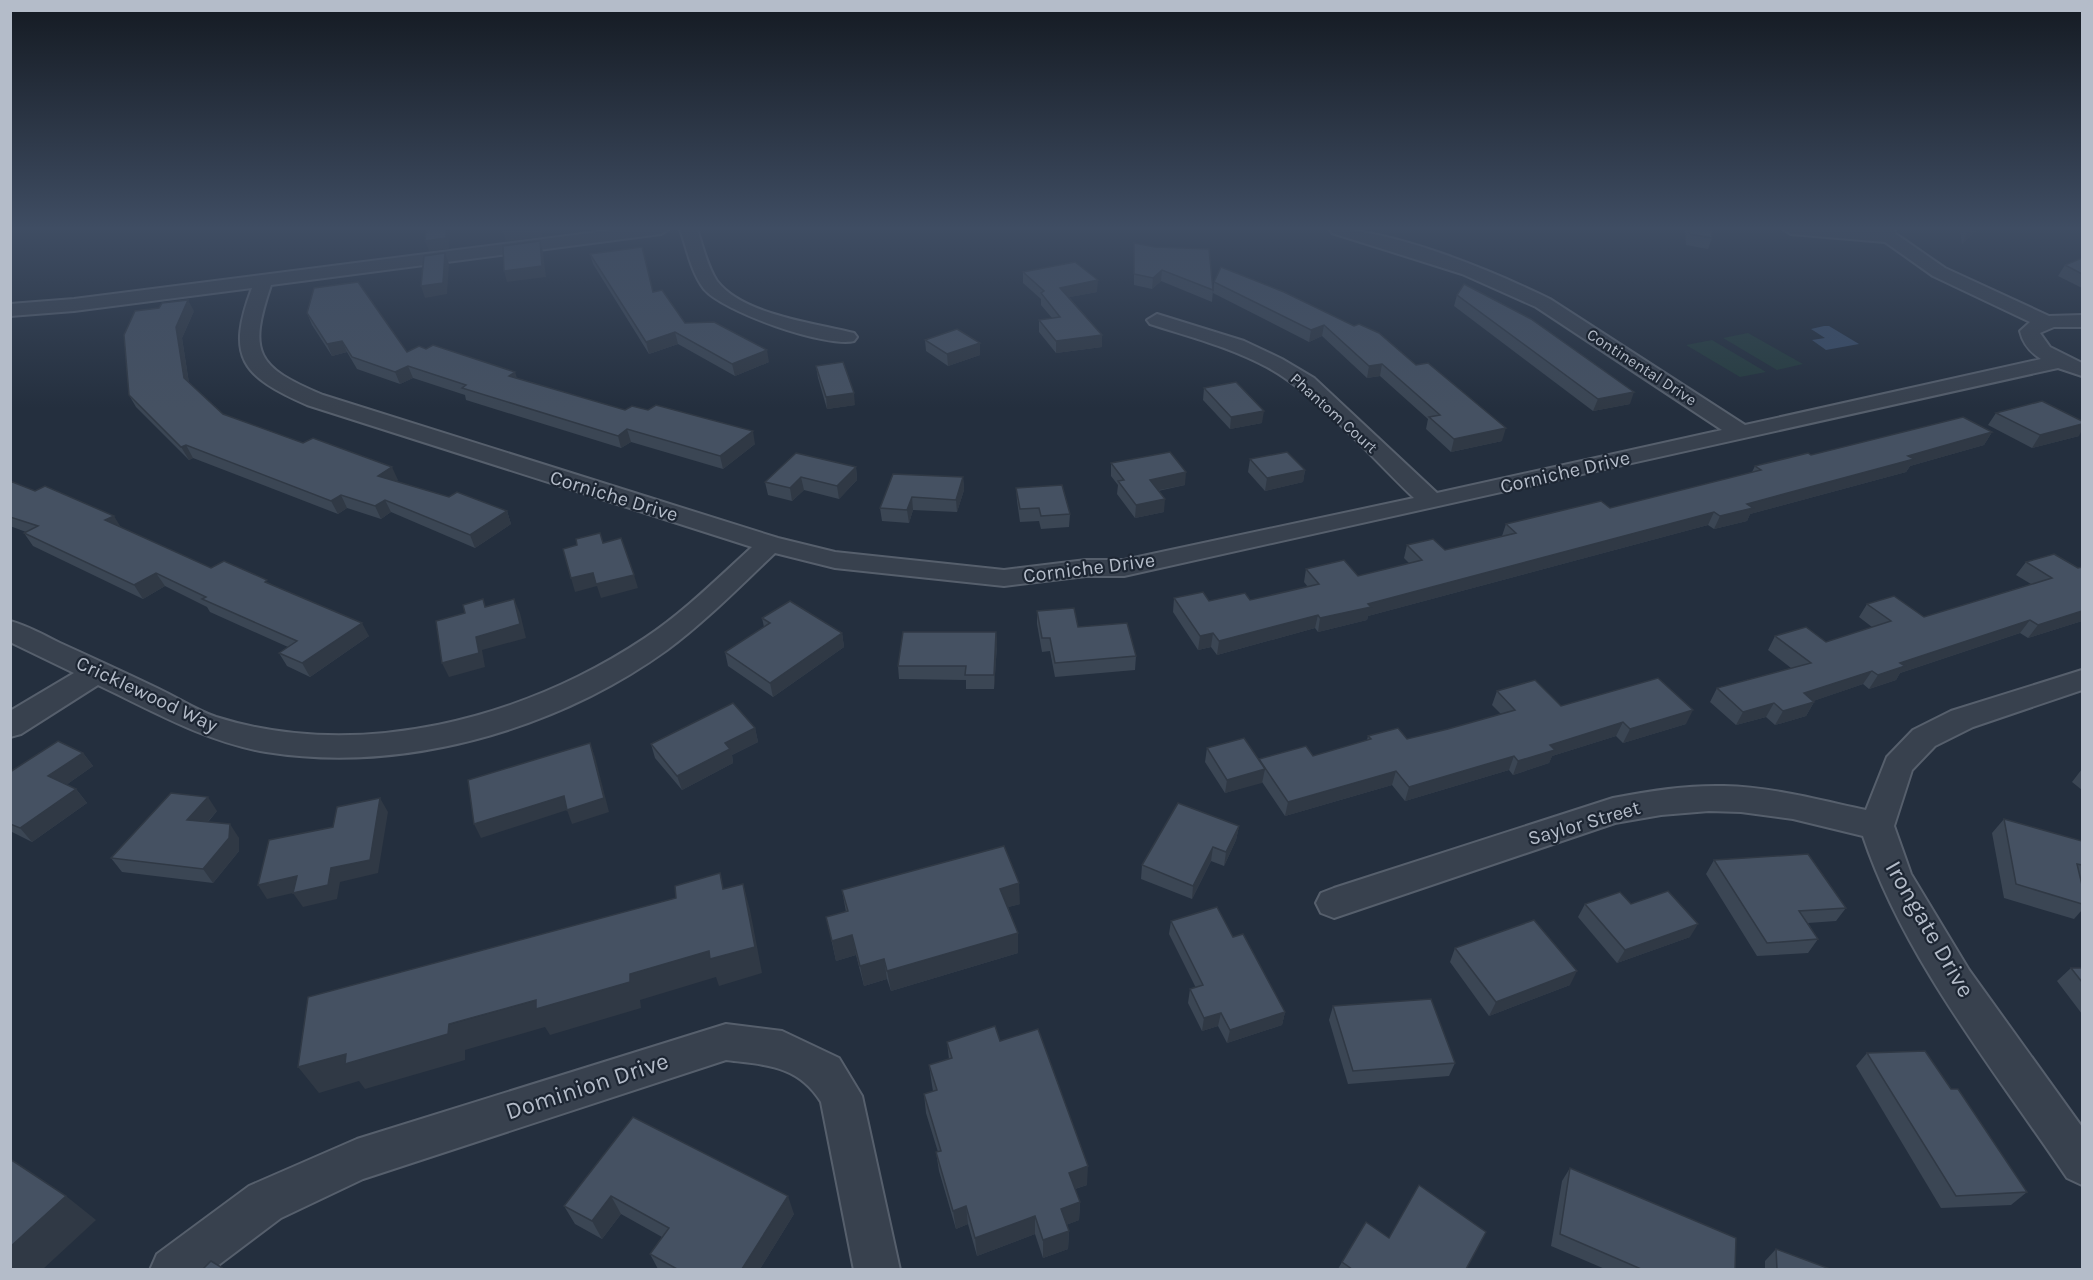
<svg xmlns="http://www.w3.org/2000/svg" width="2093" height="1280" font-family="Karla,sans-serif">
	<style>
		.green { fill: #263c3f }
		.water { fill: #394c67 }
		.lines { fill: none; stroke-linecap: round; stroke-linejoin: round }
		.minor-casing { stroke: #565f6c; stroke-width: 4 }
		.minor { fill: #38414e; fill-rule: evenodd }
		.wall { fill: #3b4654 }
		.shaded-wall { fill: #303945 }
		.building { fill: #455162; stroke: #303945; stroke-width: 1.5 }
		.labels { text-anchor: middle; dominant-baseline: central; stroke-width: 4.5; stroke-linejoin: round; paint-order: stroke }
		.far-street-label { font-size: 16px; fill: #b4bcc9; stroke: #1d2633 }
		.street-label { font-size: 20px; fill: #b4bcc9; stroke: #1d2633 }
		.near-street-label { font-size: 24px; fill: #b4bcc9; stroke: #1d2633 }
	</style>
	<rect width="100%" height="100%" fill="#242f3e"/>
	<g class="green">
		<path d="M1748,333L1803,364L1777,370L1723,338Z"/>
		<path d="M1712,340L1766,372L1740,377L1686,345Z"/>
	</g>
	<path class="water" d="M1824,326H1829L1859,344L1826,350L1812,340L1825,338L1811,329Z"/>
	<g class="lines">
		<defs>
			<g id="minor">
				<path d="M621,229H669L661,234L271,285C248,353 256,367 323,395L778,538L835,552L1004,570L1086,560H1124L1414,498C1372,458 1317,394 1267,367C1230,347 1190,337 1150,324L1147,320L1157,314L1244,341L1282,359L1314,378L1437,493L1722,430L1536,307L1462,274L1332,233L1330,229C1392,229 1493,271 1550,299L1745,425L2041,359C2030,352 2023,344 2020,331L2030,322L1933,276L1885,242L1791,234L1783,229H1894L1896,234L1945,268L2049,316L2082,315V327H2054L2040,333L2050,347L2082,363V376L2058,368L1124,576H1086L1004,586L835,568L775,553C740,586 706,621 667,650C556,730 403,774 266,752C206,742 153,711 98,685L21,734L10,737V711L74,673L10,642V621C28,626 44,635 60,643C93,658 126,673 159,689C178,698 196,710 216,717C360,762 523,719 645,638C684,612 718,578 752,547L307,405C241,376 226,357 252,288L74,311L10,316V304L74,299Z"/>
				<path d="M680,229H697C703,246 707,266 717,281C743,315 815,323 854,333L857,337L854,341C827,348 723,312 704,289C691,272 687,249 680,229Z"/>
				<path d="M2082,670V690L1973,727L1935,746L1912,770L1894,826L1911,874L1969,970L2082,1127V1185L2067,1178C1995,1071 1904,959 1863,836L1793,819L1741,812L1709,811L1661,815L1615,823L1334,918L1321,913L1316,903L1321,893L1334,888L1613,798C1650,791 1686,785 1724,786C1772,787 1819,800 1866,810L1887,757L1913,730L1951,711Z"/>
				<path d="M726,1024L782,1031L839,1058L862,1096L900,1270H854L821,1102C798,1065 766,1065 726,1060L363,1179L281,1218L212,1270H150L157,1254L249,1186L357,1139Z"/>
			</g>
		</defs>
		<use href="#minor" class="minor-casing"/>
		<use href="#minor" class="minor"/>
	</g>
	<g class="wall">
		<path d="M1685,229H1711L1712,238L1708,249L1686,245Z"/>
		<path d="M1952,229H1978L1962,244L1960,231Z"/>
		<path d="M1134,243L1213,290L1212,302L1161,281L1152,289L1134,285Z"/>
		<path d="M590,254L653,292L685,323L769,362L735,376L678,344L649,354L593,264Z"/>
		<path d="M2082,258V288L2058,276L2065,265Z"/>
		<path d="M1023,272L1097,292L1069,297L1102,335V347L1056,353L1039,332V320L1052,318L1041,305V299L1023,283Z"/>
		<path d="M1214,282L1284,292L1502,441L1451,452L1426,429L1428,419L1380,376L1367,378L1322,336L1309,342L1213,293Z"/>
		<path d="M1457,295L1630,404L1593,411L1454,306Z"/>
		<path d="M194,311L182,338L189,383L223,414L398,480L396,481L449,497L507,511L511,524L475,548L391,512L381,519L347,508L338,514L193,458L189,460L136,407L129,395Z"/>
		<path d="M307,313L407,352L517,378L625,410L755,444L723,469L631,442L621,448L466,400L465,395L413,378L400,384L357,369L347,352L332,356L312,325Z"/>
		<path d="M925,340L980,355L948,366L926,351Z"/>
		<path d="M816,366L855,405L827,409L818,378Z"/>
		<path d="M1204,388L1262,423L1230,429L1203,400Z"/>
		<path d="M1996,413L2079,436L2032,448L1988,425Z"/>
		<path d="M1992,432L1984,445L1910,466L1906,472L1750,514L1747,521L1714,529L1708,525L1368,616L1367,620L1318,632L1315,628L1217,655L1211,647L1198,650L1173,612L1174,598L1209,601L1250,600L1308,587L1304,582L1306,569L1358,576L1409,563L1404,558L1407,545L1445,550L1502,536L1506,524L1610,508L1752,472L1755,466L1811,455Z"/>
		<path d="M1250,459L1305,470L1303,482L1265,491L1248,472Z"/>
		<path d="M1111,463L1185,485L1158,491L1164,512L1135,518L1117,494L1118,485L1111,476Z"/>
		<path d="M856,467L857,480L839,499L804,490L792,501L768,495L765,482Z"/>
		<path d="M963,477L964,490L957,512L913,510L909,523L882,521L880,508Z"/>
		<path d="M10,481L121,528L211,568L269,583L369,636L310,677L287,666L279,653L288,647L210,612L207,607L165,586L143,599L33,546L24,533L26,532L10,526Z"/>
		<path d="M1016,488L1070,514L1069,527L1041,529L1039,521L1020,522L1017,501Z"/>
		<path d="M2026,562L2078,568L2082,567V621L2028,638L2020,633L1900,673L1896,680L1869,689L1863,684L1813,701L1814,702L1806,716L1775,725L1766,717L1736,725L1710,702L1717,688L1791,668L1768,650L1775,636L1826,642L1872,627L1859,617L1867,604L1924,617L2031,584L2016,575Z"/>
		<path d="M1037,611L1078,627L1136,656L1135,670L1055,677L1050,651L1042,652L1037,624Z"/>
		<path d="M762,618L842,633L844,647L773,697L728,666L725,652L764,627Z"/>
		<path d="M996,632L997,645L994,689H966V680L899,679L898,666Z"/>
		<path d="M1497,691L1561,706L1686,724L1623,743L1616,736L1552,756L1549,763L1513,775L1509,770L1405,801L1392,785L1285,816L1262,782L1225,793L1205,762L1207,748L1259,760L1313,756L1367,740L1368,736L1407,739L1448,729L1501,714L1492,705Z"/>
		<path d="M755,728L758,742L732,755L733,763L682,790L655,758L651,744Z"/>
		<path d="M83,753L93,766L66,785L76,789L87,803L32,842L10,831V772Z"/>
		<path d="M2082,769V790L2072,782Z"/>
		<path d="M217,811L208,822L239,838V851L213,883L122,872L111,858Z"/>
		<path d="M2004,819L2082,841V910L2074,919L2004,898L1992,833Z"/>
		<path d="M1239,826L1236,840L1224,866L1211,861L1192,899L1141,879L1142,865Z"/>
		<path d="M1714,860L1846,908L1836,921L1808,923L1818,939L1808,953L1757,956L1706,874Z"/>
		<path d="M842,890L1020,904L1008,907L1018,933V953L891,991L887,979L864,986L856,955L836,961L831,938L826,917L846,912Z"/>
		<path d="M1585,904H1631L1690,937L1617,963L1578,917Z"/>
		<path d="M1171,921L1233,937L1285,1012L1282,1025L1227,1043L1218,1026L1202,1031L1188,1003L1190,989L1196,988L1169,934Z"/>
		<path d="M1455,948L1570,985L1489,1016L1450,962Z"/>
		<path d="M2071,968H2082V1014L2057,981Z"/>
		<path d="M1333,1006L1455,1063L1449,1076L1348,1084L1329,1020Z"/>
		<path d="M1000,1041L1087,1185L1075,1189L1080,1202L1079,1220L1066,1225L1069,1231L1068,1249L1043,1258L1035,1234L977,1256L968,1224L956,1229L939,1171L936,1152H938L926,1113L924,1094L933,1091L932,1085L929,1065L949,1059L947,1042Z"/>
		<path d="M1867,1053L1951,1089L2027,1192L2011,1205L1941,1208L1856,1066Z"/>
		<path d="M633,1117L794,1214L760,1269H658L650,1254L662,1237L621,1214L602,1239L575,1224L564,1206Z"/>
		<path d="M1570,1168L1735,1269H1605L1551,1246L1562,1181Z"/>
		<path d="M1389,1238L1466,1269H1338L1342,1262Z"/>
		<path d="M1776,1249L1830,1269H1765V1261Z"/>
	</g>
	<g class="shaded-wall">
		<path d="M446,229H450L449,249L429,251L425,241Z"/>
		<path d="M517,229H541L542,237L506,241L503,231Z"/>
		<path d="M1972,229H1978L1962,244L1967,233Z"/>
		<path d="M540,241L543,252L546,277L507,282L504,271Z"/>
		<path d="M445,253L449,264L447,294L425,298L421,286Z"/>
		<path d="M1162,270L1161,281L1152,289L1153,278Z"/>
		<path d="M1098,280L1097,292L1060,299V288Z"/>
		<path d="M188,300L194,311L182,338L190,390L184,378L176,327Z"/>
		<path d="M1324,325L1322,336L1309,342L1311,330Z"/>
		<path d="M675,332L678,344L649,354L646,342Z"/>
		<path d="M1102,335V347L1056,353V341Z"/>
		<path d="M342,341L347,352L332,356L327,344Z"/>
		<path d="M980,343V355L948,366L947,354Z"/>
		<path d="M767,350L769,362L735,376L732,364Z"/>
		<path d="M1382,364L1380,376L1367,378L1369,366Z"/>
		<path d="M408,366L413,378L400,384L395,372Z"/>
		<path d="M515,372L519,384L509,376Z"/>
		<path d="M1634,392L1630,404L1593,411L1598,399Z"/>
		<path d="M854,393L855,405L827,409L826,397Z"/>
		<path d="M1264,411L1262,423L1230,429L1231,417Z"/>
		<path d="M2082,424V430L2079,436L2032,448L2040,435Z"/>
		<path d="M1506,428L1502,441L1451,452L1454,439Z"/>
		<path d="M627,429L631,442L621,448L618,436Z"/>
		<path d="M753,431L755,444L723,469L720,456Z"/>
		<path d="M1992,432L1984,445L1910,466L1906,472L1750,514L1747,521L1714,529L1720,516L1747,504L1908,456Z"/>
		<path d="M186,445L193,458L189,460L181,447Z"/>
		<path d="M392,467L398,480L384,489L378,476Z"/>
		<path d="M856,467L857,480L839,499L837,486Z"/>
		<path d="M1305,470L1303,482L1265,491L1267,478Z"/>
		<path d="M1186,472L1185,485L1149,492L1150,480Z"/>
		<path d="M801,477L804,490L792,501L790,488Z"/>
		<path d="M963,477L964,490L957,512L956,500Z"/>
		<path d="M341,495L347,508L338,514L331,501Z"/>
		<path d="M912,497L913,510L909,523L907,510Z"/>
		<path d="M1165,499L1164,512L1135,518L1136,505Z"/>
		<path d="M385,500L391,512L381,519L375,506Z"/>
		<path d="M507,511L511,524L475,548L470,535Z"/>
		<path d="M1714,512L1708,525L1368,616L1367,620L1318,632L1320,618L1368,604Z"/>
		<path d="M114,516L122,529L105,520Z"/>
		<path d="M156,573L165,586L143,599L134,585Z"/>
		<path d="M593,573L634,575L638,588L601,598L597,586L575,592L571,578Z"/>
		<path d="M514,599L520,613L526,638L482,650L485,667L449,677L442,663L476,637Z"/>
		<path d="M2082,611V621L2028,638L2038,625Z"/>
		<path d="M1318,615L1315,628L1217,655L1219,641Z"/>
		<path d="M2030,620L2020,633L1900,673L1896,680L1869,689L1878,675L1900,663Z"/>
		<path d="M362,623L369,636L310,677L302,663Z"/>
		<path d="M996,632L997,645L994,689V675Z"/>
		<path d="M842,633L844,647L773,697L770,683Z"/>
		<path d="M1213,633L1211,647L1198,650L1200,636Z"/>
		<path d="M1872,671L1863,684L1796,707L1804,693Z"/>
		<path d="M1814,702L1806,716L1775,725L1783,711Z"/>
		<path d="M1774,703L1766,717L1736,725L1743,712Z"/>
		<path d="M1693,710L1686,724L1623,743L1630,729Z"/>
		<path d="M1623,722L1616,736L1552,756L1549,763L1513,775L1518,761L1550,745Z"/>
		<path d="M755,728L758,742L732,755L733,763L682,790L677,776L725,743Z"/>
		<path d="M590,743L595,757L609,812L572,824L567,810L481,838L474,824L564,796Z"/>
		<path d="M83,753L93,766L59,790L48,776Z"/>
		<path d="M1514,756L1509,770L1405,801L1409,787Z"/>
		<path d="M1265,769L1262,783L1225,793L1227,780Z"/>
		<path d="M1396,771L1392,785L1285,816L1288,802Z"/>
		<path d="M76,789L87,803L32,842L20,828Z"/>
		<path d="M208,797L217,811L197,834L187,820Z"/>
		<path d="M380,798L388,812L378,873L340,882L337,899L303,907L293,893L331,868Z"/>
		<path d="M230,824L239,838V851L213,883L203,869Z"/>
		<path d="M1239,826L1236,840L1224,866L1226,852Z"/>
		<path d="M1213,847L1211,861L1192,899L1193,886Z"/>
		<path d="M297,876L306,890L267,899L258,885Z"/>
		<path d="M1019,883L1020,904L1001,909L1000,889Z"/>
		<path d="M743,884L750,910L762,973L719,986L716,977L640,1000L641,1008L550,1035L545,1027L465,1050V1060L365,1089L359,1081L319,1093L298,1067L630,974Z"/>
		<path d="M1698,924L1690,937L1617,963L1625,950Z"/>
		<path d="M1018,933V953L891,991L887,971Z"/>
		<path d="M852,935L856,955L836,961L832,941Z"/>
		<path d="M884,959L887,979L864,986L860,966Z"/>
		<path d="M1577,971L1570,985L1489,1016L1496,1002Z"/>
		<path d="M1285,1012L1282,1025L1227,1043L1230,1030Z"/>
		<path d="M1221,1013L1218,1026L1202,1031L1204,1018Z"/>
		<path d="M1088,1166L1087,1185L1068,1191L1069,1173Z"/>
		<path d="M66,1196L96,1220L43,1269H10V1247Z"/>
		<path d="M611,1196L621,1214L602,1239L592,1221Z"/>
		<path d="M788,1196L794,1214L760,1269H742Z"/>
		<path d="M1080,1202L1079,1220L1061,1227V1209Z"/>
		<path d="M966,1206L968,1224L956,1229L953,1211Z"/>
		<path d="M1035,1216V1234L977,1256L975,1238Z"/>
		<path d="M1069,1231L1068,1249L1043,1258V1240Z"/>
	</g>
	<g class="building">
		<path d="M426,229H446V238L425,241Z"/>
		<path d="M503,229H517L503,231Z"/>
		<path d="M1689,229H1711L1712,238L1690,234Z"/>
		<path d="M540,241L542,266L504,271L503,246Z"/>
		<path d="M1134,243L1155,247L1209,249L1213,290L1162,270L1153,278L1134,274Z"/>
		<path d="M642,247L653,292L662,290L685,323L714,322L767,350L732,364L675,332L646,342L590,254Z"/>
		<path d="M445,253L443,283L421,286L424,256Z"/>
		<path d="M2082,258V274L2065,265Z"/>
		<path d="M1075,262L1098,280L1060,288L1102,335L1056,341L1039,320L1060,317L1041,293L1044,291L1023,272Z"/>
		<path d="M1221,267L1284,292L1354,326L1359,324L1379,333L1416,365L1428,363L1506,428L1454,439L1429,417L1440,415L1382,364L1369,366L1324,325L1311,330L1214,282Z"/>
		<path d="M358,282L407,352L419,346L426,349L433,345L515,372L509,376L625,410L632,406L648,410L656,405L753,431L720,456L627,429L618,436L462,388L466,385L408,366L395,372L352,357L342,341L327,344L307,313L314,288Z"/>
		<path d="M1464,284L1531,319L1634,392L1598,399L1457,295Z"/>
		<path d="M188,300L176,327L184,378L223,414L303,443L313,438L392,467L378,476L449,497L457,492L507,511L470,535L385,500L375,506L341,495L331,501L186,445L181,447L129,395L124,335L135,311L159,308L162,303Z"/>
		<path d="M957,329L980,343L947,354L925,340Z"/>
		<path d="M843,362L854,393L826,397L816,366Z"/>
		<path d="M1236,382L1264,411L1231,417L1204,388Z"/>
		<path d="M2042,401L2082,421V424L2040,435L1996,413Z"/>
		<path d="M1963,417L1992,432L1908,456L1914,459L1747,504L1753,508L1720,516L1714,512L1368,604L1371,607L1320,618L1318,615L1219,641L1213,633L1200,636L1174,598L1203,592L1209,601L1245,593L1250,600L1319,584L1306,569L1344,560L1358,576L1422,560L1407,545L1433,539L1445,550L1516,533L1506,524L1601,501L1610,508L1761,470L1755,466L1808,453L1811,455Z"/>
		<path d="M1170,452L1186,472L1150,480L1165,499L1136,505L1118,481L1124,480L1111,463Z"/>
		<path d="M1287,452L1305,470L1267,478L1250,459Z"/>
		<path d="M796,453L856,467L837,486L801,477L790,488L765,482Z"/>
		<path d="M893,474L963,477L956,500L912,497L907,510L880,508Z"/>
		<path d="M10,481L35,491L45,486L114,516L105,520L211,568L224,561L267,580L265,582L362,623L302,663L279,653L297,641L202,599L206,597L156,573L134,585L24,533L38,526L10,517Z"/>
		<path d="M1062,485L1070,514L1041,516L1039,508L1020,509L1016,488Z"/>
		<path d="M600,533L603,543L621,538L634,575L596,584L593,573L571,578L563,549L577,545L576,539Z"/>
		<path d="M2054,554L2078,568L2082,567V611L2038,625L2030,620L1900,663L1905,666L1878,675L1872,671L1804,693L1814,702L1783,711L1774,703L1743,712L1717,688L1811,663L1775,636L1806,627L1826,642L1891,621L1867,604L1894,596L1924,617L2052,578L2026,562Z"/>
		<path d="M483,599L485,607L514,599L520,624L476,637L479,653L442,663L436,621L465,613L463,605Z"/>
		<path d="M790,601L842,633L770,683L725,652L770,623L762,618Z"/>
		<path d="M1074,608L1078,627L1127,623L1136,656L1055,663L1050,638H1042L1037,611Z"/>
		<path d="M903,632H996L994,675H965L966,666H898Z"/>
		<path d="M1658,678L1693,710L1630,729L1623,722L1550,745L1555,750L1518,761L1514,756L1409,787L1396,771L1288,802L1259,759L1306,746L1313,756L1371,739L1368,736L1398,728L1407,739L1448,729L1515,710L1497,691L1535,680L1561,706Z"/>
		<path d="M733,703L755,728L725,743L730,749L677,776L651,744Z"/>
		<path d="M1244,738L1265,769L1227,780L1207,748Z"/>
		<path d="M58,741L83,753L48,776L76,789L20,828L10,824V772Z"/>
		<path d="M590,743L604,798L567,810L564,796L474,824L468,780Z"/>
		<path d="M171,793L208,797L187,820L230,824L229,838L203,869L111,858Z"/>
		<path d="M380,798L370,860L331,868L328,885L293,893L297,876L258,885L269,840L333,827L337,807Z"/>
		<path d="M1178,803L1239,826L1226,852L1213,847L1193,886L1142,865Z"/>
		<path d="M2004,819L2082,841V865L2077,864L2082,885V904L2016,884Z"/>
		<path d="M1004,846L1019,883L1000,889L1018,933L887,971L884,959L860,966L852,935L832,941L826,917L848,911L842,890Z"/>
		<path d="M1808,854L1846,908L1799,911L1818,939L1767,943L1714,860Z"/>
		<path d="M720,873L723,889L743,884L755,947L710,959L709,951L630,974V982L536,1009V1000L449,1024L448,1034L345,1064L346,1054L298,1067L308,997L676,898L675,886Z"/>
		<path d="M1668,891L1698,924L1625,950L1585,904L1620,892L1631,904Z"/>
		<path d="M1217,907L1233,937L1243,934L1285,1012L1230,1030L1221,1013L1204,1018L1190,989L1203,985L1171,921Z"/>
		<path d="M1534,920L1577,971L1496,1002L1455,948Z"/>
		<path d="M2071,968H2082V982Z"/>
		<path d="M1431,999L1455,1063L1353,1071L1333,1006Z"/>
		<path d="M995,1026L1000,1041L1038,1029L1088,1166L1069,1173L1080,1202L1061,1209L1069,1231L1043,1240L1035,1216L975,1238L966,1206L953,1211L936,1152L941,1151L924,1094L937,1090L929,1065L952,1058L947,1042Z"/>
		<path d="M1925,1051L1951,1089H1958L2027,1192L1956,1196L1867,1053Z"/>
		<path d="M633,1117L788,1196L742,1269H677L650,1254L669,1228L611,1196L592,1221L564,1206Z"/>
		<path d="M10,1159L66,1196L10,1247Z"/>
		<path d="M1570,1168L1736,1238L1735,1269H1641L1560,1234Z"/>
		<path d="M1419,1185L1486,1232L1466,1269H1352L1342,1262L1366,1222L1389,1238Z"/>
		<path d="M1776,1249L1830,1269H1777Z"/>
		<path d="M211,1261L224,1269H203Z"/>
	</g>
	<linearGradient id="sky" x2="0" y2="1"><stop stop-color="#141a22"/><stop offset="0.56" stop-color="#3f4d63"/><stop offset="1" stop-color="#3f4d63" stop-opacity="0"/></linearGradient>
	<rect width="2093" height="408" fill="url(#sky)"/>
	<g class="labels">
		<g class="far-street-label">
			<text transform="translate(1642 367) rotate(33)">Continental Drive</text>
			<text transform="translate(1334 413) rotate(42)">Phantom Court</text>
		</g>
		<g class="street-label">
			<text transform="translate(1565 472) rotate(-13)">Corniche Drive</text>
			<text transform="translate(614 496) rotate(17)">Corniche Drive</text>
			<text transform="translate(1089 568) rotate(-7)">Corniche Drive</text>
			<text transform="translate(147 694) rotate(25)">Cricklewood Way</text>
			<text transform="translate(1584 823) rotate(-16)">Saylor Street</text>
		</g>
		<g class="near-street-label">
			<text transform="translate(1930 929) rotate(60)">Irongate Drive</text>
			<text transform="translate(587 1086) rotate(-18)">Dominion Drive</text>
		</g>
	</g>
	<rect width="2093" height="1280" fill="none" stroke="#b4bcc9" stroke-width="24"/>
</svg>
